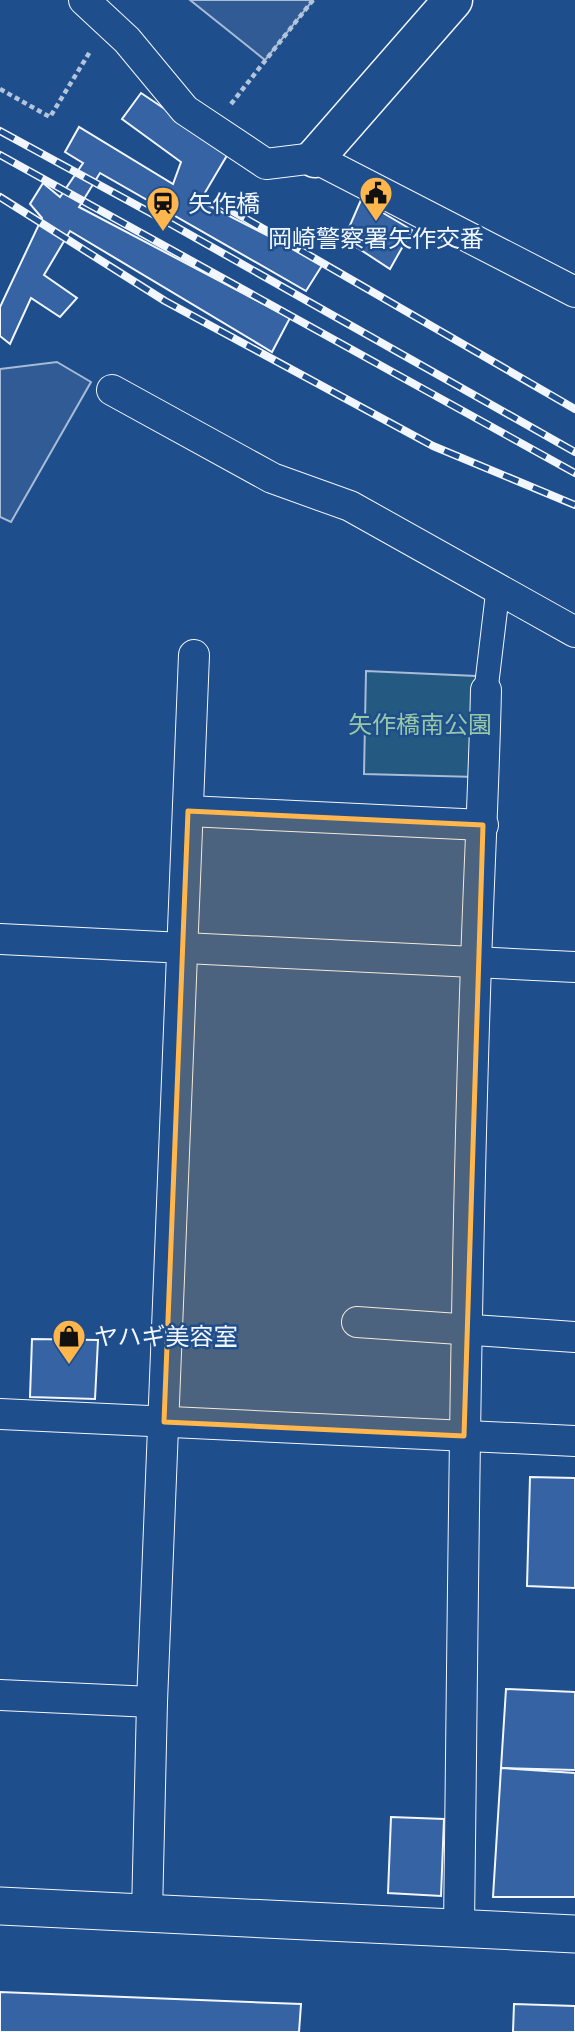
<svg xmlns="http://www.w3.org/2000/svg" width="575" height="2032" font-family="Helvetica,'Noto Sans JP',sans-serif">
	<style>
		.green { fill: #245a82; stroke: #a8bbd7; stroke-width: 2 }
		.parking { fill: #305b95; stroke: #a8bbd7; stroke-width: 2 }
		.building { fill: #3563a3; stroke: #f2f6ff; stroke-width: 2 }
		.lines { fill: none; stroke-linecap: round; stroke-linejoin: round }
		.pedestrian-casing { stroke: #f2f6ff; stroke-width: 25 }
		.minor-casing { stroke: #f2f6ff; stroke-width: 32 }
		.tertiary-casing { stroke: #f2f6ff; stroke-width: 39 }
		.secondary-casing { stroke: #f2f6ff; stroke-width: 41 }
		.path { stroke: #b3c4dc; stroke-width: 4.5; stroke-dasharray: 5 3.5; stroke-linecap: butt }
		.pedestrian { stroke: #1f4e8c; stroke-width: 23 }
		.minor { stroke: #1f4e8c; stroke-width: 30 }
		.tertiary { stroke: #1f4e8c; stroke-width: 37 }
		.secondary { stroke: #1f4e8c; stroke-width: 38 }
		.rail-casing { stroke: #f2f6ff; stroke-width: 8 }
		.rail { stroke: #1f4e8c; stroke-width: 5; stroke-dasharray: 16; stroke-linecap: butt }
		.marked { fill: #ffb74d; fill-opacity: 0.2; stroke: #ffb74d; stroke-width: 5; stroke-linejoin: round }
		.labels { text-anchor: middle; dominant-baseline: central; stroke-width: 5; stroke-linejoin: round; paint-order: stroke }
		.poi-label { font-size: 24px; fill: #f2f6ff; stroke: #1f4e8c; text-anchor: start }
		.park-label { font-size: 24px; fill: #97c8a6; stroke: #1f4e8c }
	</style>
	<rect width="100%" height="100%" fill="#1f4e8c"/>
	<path class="green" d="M366,671L476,676V777L364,774Z"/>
	<g class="parking">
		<path d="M190,0H313L265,60Z"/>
		<path d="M57,362L91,382L11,522L0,517V369Z"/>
	</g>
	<g class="building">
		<path d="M141,93L229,152L200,201L323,264L306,291L100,173L79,207L290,318L272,352L70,231L44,275L77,298L60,317L31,298L10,344L0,336V307L42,218L30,204L43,183L60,197L83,163L65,152L79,127L173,184L181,162L122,119Z"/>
		<path d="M361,200L412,230L390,269L344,239Z"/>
		<path d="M32,1339L98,1340L95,1399L30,1397Z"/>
		<path d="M530,1477L575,1478V1588L527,1586Z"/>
		<path d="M506,1689L575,1692V1770L501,1768Z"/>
		<path d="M501,1768L575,1773V1897H493Z"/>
		<path d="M391,1817L444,1819L441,1896L388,1893Z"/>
		<path d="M0,1992L301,2004L299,2032H0Z"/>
		<path d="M514,2004L575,2006V2032H513Z"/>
	</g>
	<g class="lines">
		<defs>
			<path id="pedestrian" d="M486,690L498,589"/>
			<g id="minor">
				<path d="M84,0L127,40L185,110L266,164L315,158L575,292"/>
				<path d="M112,390L272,478L350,506L575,632"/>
				<path d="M188,811L483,825"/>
				<path d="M0,939L575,967"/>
				<path d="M357,1322L575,1337"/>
				<path d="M0,1414L575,1441"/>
				<path d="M0,1695L152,1702"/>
				<path d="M147,1913L152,1702L194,655"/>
				<path d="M459,1928C463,1607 465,1285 476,964C479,872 484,781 486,690"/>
			</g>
			<path id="tertiary" d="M0,1906L575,1934"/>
			<path id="secondary" d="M315,158L453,0"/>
		</defs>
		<use href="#pedestrian" class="pedestrian-casing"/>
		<use href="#minor" class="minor-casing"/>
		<use href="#tertiary" class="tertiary-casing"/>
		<use href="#secondary" class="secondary-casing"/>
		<g class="path">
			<path d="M0,89L50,117L91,50"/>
			<path d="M231,104L313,0"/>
		</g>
		<use href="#pedestrian" class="pedestrian"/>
		<use href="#minor" class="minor"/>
		<use href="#tertiary" class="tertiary"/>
		<use href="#secondary" class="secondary"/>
		<defs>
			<g id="rail">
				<path d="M0,131L171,224L575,452"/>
				<path d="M0,155L575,473"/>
				<path d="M0,197L165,301L433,446L575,505"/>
				<path d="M217,202L575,409"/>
			</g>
		</defs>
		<use href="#rail" class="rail-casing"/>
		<use href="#rail" class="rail"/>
	</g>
	<path class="marked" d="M188,811L483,825L464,1436L164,1422Z"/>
	<defs>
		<symbol id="civic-pin" viewBox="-11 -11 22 30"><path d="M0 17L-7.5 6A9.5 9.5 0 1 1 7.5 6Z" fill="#ffb74d" stroke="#1f4e8c"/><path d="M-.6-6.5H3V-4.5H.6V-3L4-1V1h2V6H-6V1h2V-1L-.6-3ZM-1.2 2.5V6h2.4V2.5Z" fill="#111"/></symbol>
		<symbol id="station-pin" viewBox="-11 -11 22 30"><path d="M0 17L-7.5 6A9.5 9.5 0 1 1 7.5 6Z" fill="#ffb74d" stroke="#1f4e8c"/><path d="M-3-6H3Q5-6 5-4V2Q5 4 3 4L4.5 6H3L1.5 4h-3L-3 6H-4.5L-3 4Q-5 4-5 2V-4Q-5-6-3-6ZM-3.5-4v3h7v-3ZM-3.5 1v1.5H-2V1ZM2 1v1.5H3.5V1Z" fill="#111"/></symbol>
		<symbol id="shop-pin" viewBox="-11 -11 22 30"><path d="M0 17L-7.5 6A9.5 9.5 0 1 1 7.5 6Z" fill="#ffb74d" stroke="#1f4e8c"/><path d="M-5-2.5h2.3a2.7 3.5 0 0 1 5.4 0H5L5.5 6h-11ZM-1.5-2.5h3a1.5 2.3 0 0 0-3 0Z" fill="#111"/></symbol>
	</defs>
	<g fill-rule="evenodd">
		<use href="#civic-pin" x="357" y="174" width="38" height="52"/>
		<use href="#station-pin" x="144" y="184" width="38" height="52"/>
		<use href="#shop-pin" x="50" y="1317" width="38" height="52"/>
	</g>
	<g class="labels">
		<g class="poi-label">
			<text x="188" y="203">矢作橋</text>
			<text x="376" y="238" text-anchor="middle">岡崎警察署矢作交番</text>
			<text x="94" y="1336">ヤハギ美容室</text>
		</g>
		<g class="park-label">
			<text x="420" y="724">矢作橋南公園</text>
		</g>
	</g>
</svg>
